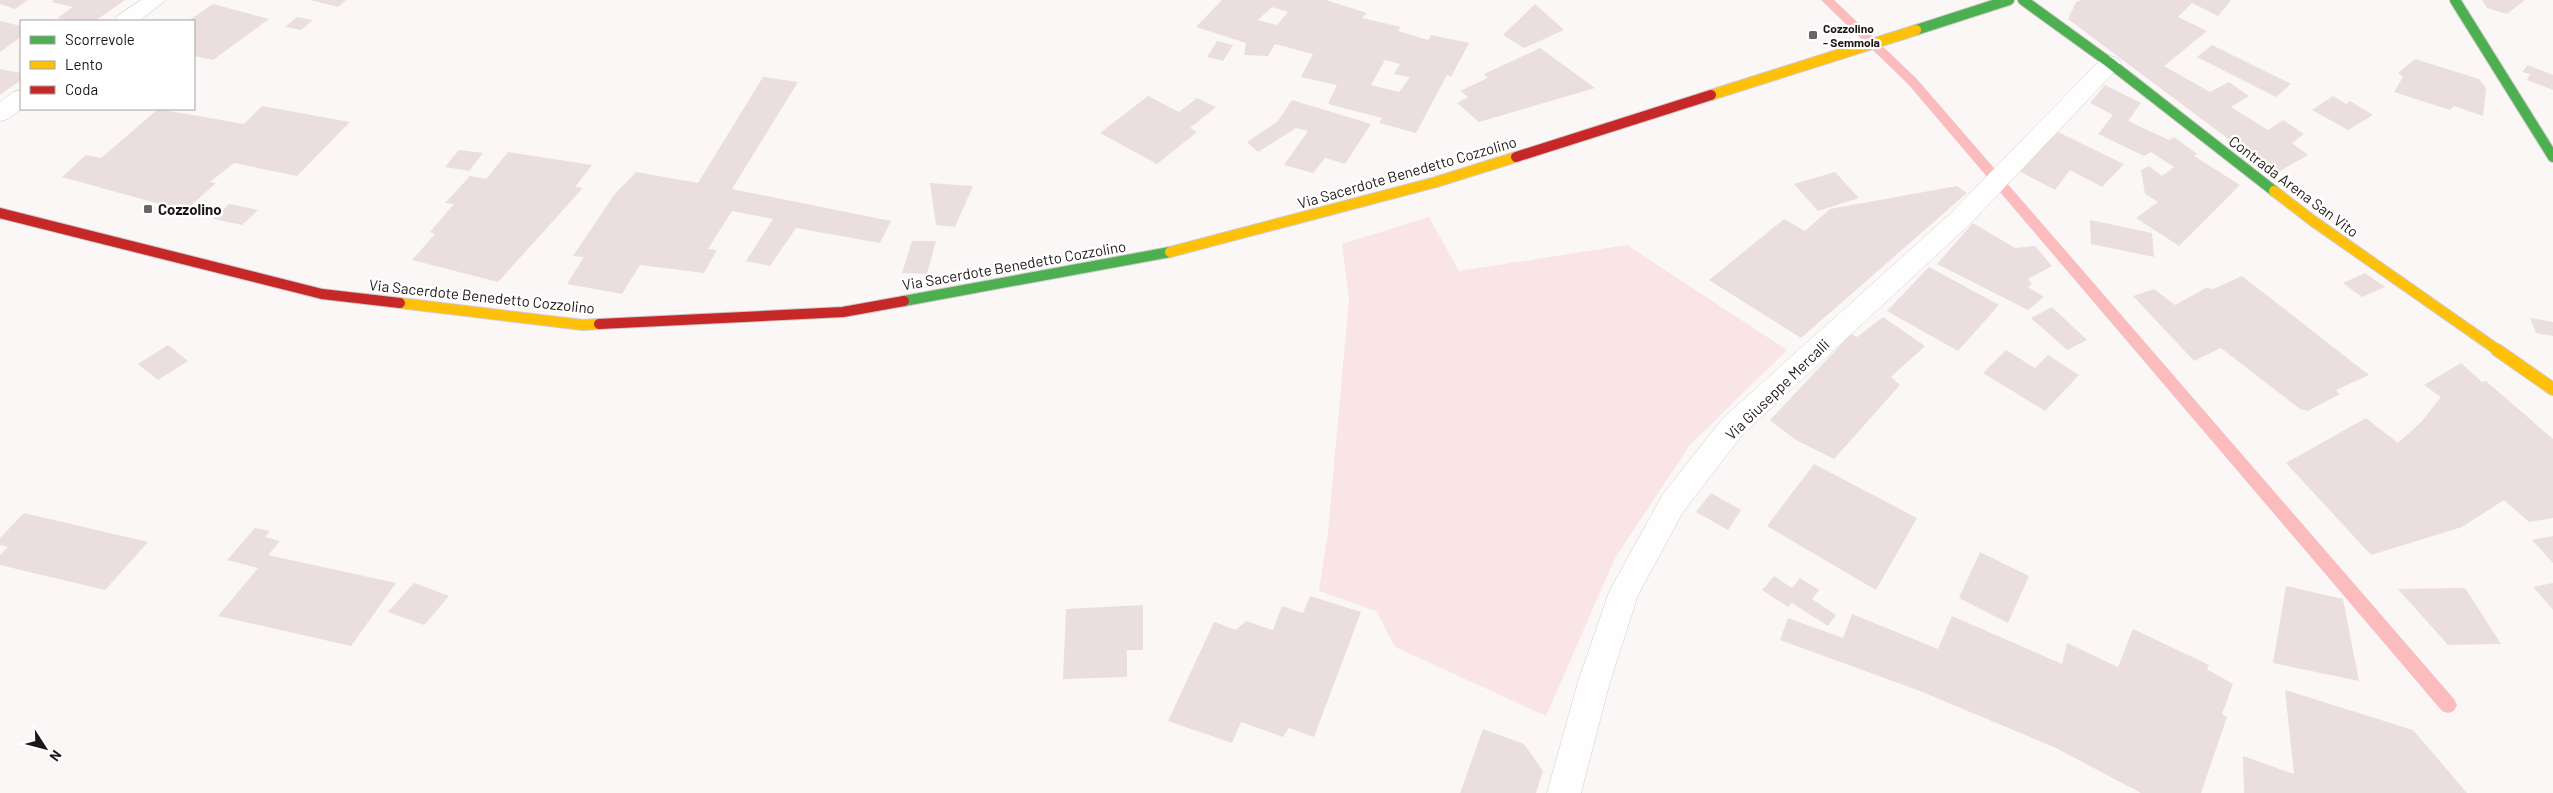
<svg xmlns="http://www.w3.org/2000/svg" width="2553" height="793" font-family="Barlow,sans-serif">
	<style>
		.green { fill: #f9e5e5 }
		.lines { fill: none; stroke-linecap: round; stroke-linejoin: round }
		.stream { fill: #fbbcbe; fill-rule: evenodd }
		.building { fill: #eadede; fill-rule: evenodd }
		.street-casing { stroke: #d0caca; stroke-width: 1 }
		.fast-casing { stroke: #d0caca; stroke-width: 12 }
		.slow-far1-casing { stroke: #d0caca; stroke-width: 12 }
		.slow-casing { stroke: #d0caca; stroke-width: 14 }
		.jam-casing { stroke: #d0caca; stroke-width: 12 }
		.street { fill: #fffefe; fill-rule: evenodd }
		.fast { stroke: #4caf50; stroke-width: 10 }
		.slow-far1 { stroke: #ffc107; stroke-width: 10 }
		.slow { stroke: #ffc107; stroke-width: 12 }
		.jam { stroke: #c62828; stroke-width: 10 }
		.poi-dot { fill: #6c6565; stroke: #fff; stroke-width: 2 }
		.labels { text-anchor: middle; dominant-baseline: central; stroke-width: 4.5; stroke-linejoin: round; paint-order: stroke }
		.far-poi-label { font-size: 12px; font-weight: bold; fill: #1e1717; stroke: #fff; text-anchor: start }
		.street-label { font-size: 15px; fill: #1e1717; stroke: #fff }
		.poi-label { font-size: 15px; font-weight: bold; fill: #1e1717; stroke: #fff; text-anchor: start }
	</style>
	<rect width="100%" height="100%" fill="#fcf7f7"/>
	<path class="green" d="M1429,217L1459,271L1627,245L1787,350L1690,445L1615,558L1546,716L1395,647L1376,611L1319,591L1328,532L1349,299L1342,244Z"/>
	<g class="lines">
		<path class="stream" d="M1821,0H1834L1916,78L2454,699L2457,705L2454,711L2448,713L2442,711L1908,84Z"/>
	</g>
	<g class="building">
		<path d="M0,0H28L15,9L0,4Z"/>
		<path d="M54,0H125L95,21H70L57,18L73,7L51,2Z"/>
		<path d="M310,0H346L338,7Z"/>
		<path d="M1222,0H1326L1367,13L1362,18L1401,27L1398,31L1428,40L1431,35L1469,43L1451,77L1447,75L1416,133L1379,123L1382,118L1328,104L1337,85L1301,77L1313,54L1275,44L1268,56L1244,55L1246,43L1196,27ZM1272,7L1288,12L1277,25L1258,20ZM1385,60L1400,64L1394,74L1410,77L1399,92L1371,85Z"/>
		<path d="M2082,0H2231L2218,16L2192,3L2178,17L2207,31L2164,66L2210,92L2229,82L2249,96L2231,107L2268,130L2283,120L2304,134L2292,143L2308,155L2275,174L2068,19L2076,2Z"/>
		<path d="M2482,0H2525L2507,14L2487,8Z"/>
		<path d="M213,4L269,19L213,60L194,56V21H188Z"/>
		<path d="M1535,4L1564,30L1524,48L1503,35Z"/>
		<path d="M297,17L313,20L301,30L285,27Z"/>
		<path d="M0,21L21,26V37L0,52Z"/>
		<path d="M1217,41L1233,45L1223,61L1207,57Z"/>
		<path d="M2212,45L2291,84L2276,97L2197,57Z"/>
		<path d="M1540,48L1595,88L1479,122L1457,103L1468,97L1460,91L1488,78L1484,74Z"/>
		<path d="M2415,59L2479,79L2486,88L2483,116L2454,106L2450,110L2394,92L2403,77L2398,73Z"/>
		<path d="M2528,65L2553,75V90L2527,80L2530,74L2522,72Z"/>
		<path d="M0,69L21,73V80L0,95Z"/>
		<path d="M763,77L798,82L732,189L891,221L880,243L796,228L770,266L746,261L773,219L732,211L708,249L717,250L704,273L640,265L622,294L567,284L584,257L573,256L614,195L636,172L698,183Z"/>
		<path d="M2105,85L2141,103L2128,121L2169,140L2174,137L2197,154L2194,156L2240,185L2179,246L2136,218L2158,202L2145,194L2141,170L2149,166L2162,176L2174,167L2151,152L2144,156L2098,134L2113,115L2090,103Z"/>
		<path d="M1148,96L1179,112L1197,98L1216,107L1190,128L1197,132L1157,164L1100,133Z"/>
		<path d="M2333,96L2346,104L2350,101L2373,115L2348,130L2312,110Z"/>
		<path d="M1292,100L1371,124L1345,164L1325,158L1313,173L1284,165L1308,131L1296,128L1258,152L1247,142L1277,122Z"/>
		<path d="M262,106L350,122L297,176L234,163L210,182L216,183L185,211L62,177L86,155L101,158L158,109L244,124Z"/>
		<path d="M2058,132L2099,152L2124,164L2102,187L2070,170L2055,190L2019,171Z"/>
		<path d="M459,150L483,153L469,171L445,167Z"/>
		<path d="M508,152L592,165L575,187L583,188L498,282L412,260L435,234L430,232L454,204L445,203L470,176L486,179Z"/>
		<path d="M1835,172L1859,198L1818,211L1794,184Z"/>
		<path d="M930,183L973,186L955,227L936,225Z"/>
		<path d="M1957,186L1967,193L1801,338L1709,280L1784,219L1805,231L1830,209Z"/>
		<path d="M229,204L258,210L242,225L213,219Z"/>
		<path d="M2090,220L2152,233L2154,257L2091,244Z"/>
		<path d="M1973,223L2015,248L2035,246L2052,266L2028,279L2032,284L2028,287L2044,297L2028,310L1937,264Z"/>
		<path d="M912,241H936L927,274L902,273Z"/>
		<path d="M1929,267L1999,305L1958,351L1887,311Z"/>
		<path d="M2365,273L2385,287L2362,297L2343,283Z"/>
		<path d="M2242,276L2369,375L2336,390L2340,394L2308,411L2300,409L2221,348L2194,361L2133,296L2154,289L2175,305L2206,288L2213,289Z"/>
		<path d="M2052,307L2087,340L2067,350L2031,318Z"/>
		<path d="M1883,317L1925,346L1891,377L1900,385L1834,459L1796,440L1770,420L1851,334L1857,337Z"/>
		<path d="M2530,318L2553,322V336L2536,333Z"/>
		<path d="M168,345L188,361L158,380L138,364Z"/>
		<path d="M2006,350L2035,368L2048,355L2079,375L2045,411L1983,373Z"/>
		<path d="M2461,363L2482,382L2486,381L2553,439V518L2529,522L2504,500L2462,527L2371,555L2286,463L2366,418L2398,443L2421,422L2441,397L2424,385Z"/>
		<path d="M1814,464L1917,518L1876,590L1767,526Z"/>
		<path d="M1711,493L1741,510L1728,530L1696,512Z"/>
		<path d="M24,513L148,542L105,590L0,565V555L8,547L0,545V538Z"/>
		<path d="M255,528L270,531L265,537L280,541L268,555L396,583L351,646L218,616L258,568L227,560Z"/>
		<path d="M2553,536V563L2532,540Z"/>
		<path d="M1980,552L2029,576L2008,623L1959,598Z"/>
		<path d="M1774,576L1792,588L1800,578L1819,590L1812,599L1836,615L1828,626L1792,603L1788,607L1762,590Z"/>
		<path d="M414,583L449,596L424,625L388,612Z"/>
		<path d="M2553,583V610L2533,587Z"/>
		<path d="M2286,586L2343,599L2359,681L2273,663Z"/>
		<path d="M2465,588L2501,644L2448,645L2398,589Z"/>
		<path d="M1310,596L1361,612L1314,737L1289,728L1283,737L1241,722L1232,743L1168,721L1214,622L1236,630L1246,621L1273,630L1282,606L1303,613Z"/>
		<path d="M1143,605V650H1127V677L1063,679L1066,609Z"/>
		<path d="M1852,614L1938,649L1952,616L2062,664L2067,643L2118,667L2133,629L2209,665L2207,669L2233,684L2222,714L2227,717L2201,793H2141L2056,748L1920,691L1780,640L1788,618L1843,638Z"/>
		<path d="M2285,690L2413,730L2467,793H2244L2243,756L2294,774Z"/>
		<path d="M1483,729L1524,744L1543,771L1536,793H1460Z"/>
	</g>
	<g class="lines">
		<defs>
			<g id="street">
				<path d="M141,0H166L139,21H114L117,16Z"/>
				<path d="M2110,56L2118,58L2121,63L2118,68L1968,226L1743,434L1683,512L1638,595L1610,682L1581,793H1547L1578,682L1609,592L1663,494L1723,418L1950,214L2102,58Z"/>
				<path d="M21,90V109L8,119L0,121V102L13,92Z"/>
			</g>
			<g id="fast">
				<path d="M2023,0L2110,63L2274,191"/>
				<path d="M2455,0L2553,157"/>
				<path d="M1916,30L2009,0"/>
				<path d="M904,301L1170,252"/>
			</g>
			<g id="slow-far1">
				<path d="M1711,95L1916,30"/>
				<path d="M2274,191L2313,221L2499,351"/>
				<path d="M1170,252L1436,182L1516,157"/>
				<path d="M400,303L583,325L599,324"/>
			</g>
			<path id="slow" d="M2497,350L2553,389"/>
			<g id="jam">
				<path d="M1516,157L1711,95"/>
				<path d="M0,213L322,294L400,303"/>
				<path d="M599,324L843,312L904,301"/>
			</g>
		</defs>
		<use href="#street" class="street-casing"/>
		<use href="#fast" class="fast-casing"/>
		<use href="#slow-far1" class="slow-far1-casing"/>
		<use href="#slow" class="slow-casing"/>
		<use href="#jam" class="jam-casing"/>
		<use href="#street" class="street"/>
		<use href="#fast" class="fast"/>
		<use href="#slow-far1" class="slow-far1"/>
		<use href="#slow" class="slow"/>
		<use href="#jam" class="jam"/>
	</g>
	<g class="poi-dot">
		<rect x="1808" y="30" width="10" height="10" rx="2.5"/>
		<rect x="143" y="204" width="10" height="10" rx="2.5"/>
	</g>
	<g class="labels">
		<g class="far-poi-label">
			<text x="1823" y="28">Cozzolino<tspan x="1823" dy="14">- Semmola</tspan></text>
		</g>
		<g class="street-label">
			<text transform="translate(1407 172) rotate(-16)">Via Sacerdote Benedetto Cozzolino</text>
			<text transform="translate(2294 186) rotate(37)">Contrada Arena San Vito</text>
			<text transform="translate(1014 265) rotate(-10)">Via Sacerdote Benedetto Cozzolino</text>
			<text transform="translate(482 296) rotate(6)">Via Sacerdote Benedetto Cozzolino</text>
			<text transform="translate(1777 389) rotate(-44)">Via Giuseppe Mercalli</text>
		</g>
		<g class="poi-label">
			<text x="158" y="209">Cozzolino</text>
		</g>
	</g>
	<rect x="20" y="20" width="175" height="90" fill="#ffffff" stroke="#a5a2a2"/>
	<rect x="30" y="36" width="25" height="8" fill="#4caf50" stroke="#a5a2a2"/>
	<text x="65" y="45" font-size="15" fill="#1e1717">Scorrevole</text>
	<rect x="30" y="61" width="25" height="8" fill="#ffc107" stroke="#a5a2a2"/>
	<text x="65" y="70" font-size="15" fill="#1e1717">Lento</text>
	<rect x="30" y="86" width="25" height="8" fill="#c62828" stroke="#a5a2a2"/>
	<text x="65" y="95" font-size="15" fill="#1e1717">Coda</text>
	<g transform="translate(45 748) rotate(126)" stroke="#ffffff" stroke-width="4" paint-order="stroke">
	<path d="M0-4L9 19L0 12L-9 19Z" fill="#1e1717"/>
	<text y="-8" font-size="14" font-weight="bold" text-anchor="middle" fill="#1e1717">N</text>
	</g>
</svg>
